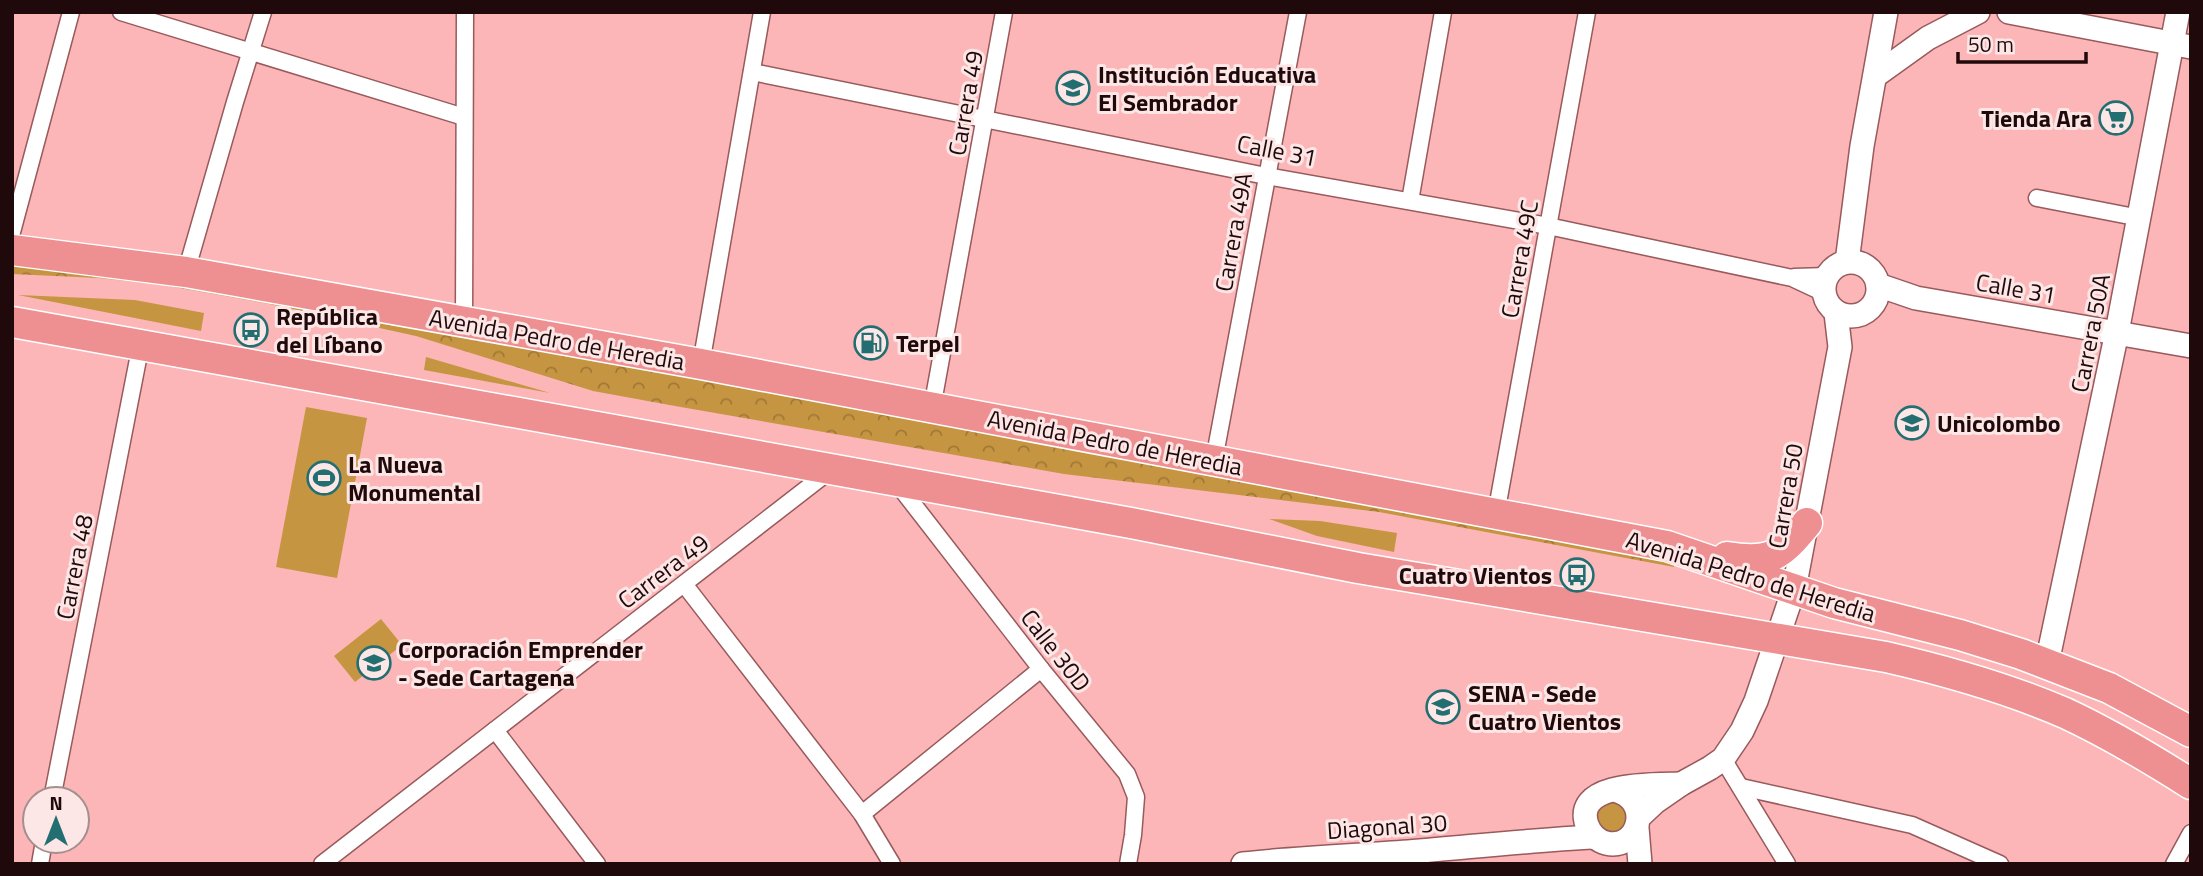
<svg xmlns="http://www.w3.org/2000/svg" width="2203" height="876" font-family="'Titillium Web',sans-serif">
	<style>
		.green { fill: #c69542 }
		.park { fill: url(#park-crowns) }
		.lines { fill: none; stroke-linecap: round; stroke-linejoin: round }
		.street-casing { stroke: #985a5c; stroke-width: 19 }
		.secondary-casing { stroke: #985a5c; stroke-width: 26 }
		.highway-casing { stroke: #fff; stroke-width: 33 }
		.street { stroke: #fff; stroke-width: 16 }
		.secondary { stroke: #fff; stroke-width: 23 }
		.highway { stroke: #ee8f92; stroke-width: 30 }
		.labels { text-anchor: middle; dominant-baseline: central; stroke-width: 6; stroke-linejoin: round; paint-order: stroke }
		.poi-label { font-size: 24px; font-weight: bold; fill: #20090a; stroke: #fce6e6; text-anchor: start }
		.street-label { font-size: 24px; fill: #20090a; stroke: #fce6e6 }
	</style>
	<defs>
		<pattern id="park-crowns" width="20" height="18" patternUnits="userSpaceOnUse" patternTransform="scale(1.75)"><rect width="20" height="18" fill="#c69542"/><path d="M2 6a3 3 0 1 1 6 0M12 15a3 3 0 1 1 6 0" fill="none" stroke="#a07835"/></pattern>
	</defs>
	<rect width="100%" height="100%" fill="#fcb6b7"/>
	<g class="green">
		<path d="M18,295L135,300L204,313L201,331Z"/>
		<path d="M426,357L550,393L424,370Z"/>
		<path d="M306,407L367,418L337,578L276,567Z"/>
		<path d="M1269,519L1320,521L1397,533L1394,552L1317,536Z"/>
		<path d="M381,619L402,645L355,682L334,656Z"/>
		<path d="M1620,799L1630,820L1617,834L1599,831L1593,808Z"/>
	</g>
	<path class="park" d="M12,256L214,284L1676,557L1674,567L1379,512L1064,474L675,406L593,391L416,336L270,304L163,285L99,278L12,274Z"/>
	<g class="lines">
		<defs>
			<g id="street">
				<path d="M121,12L464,117"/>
				<path d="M752,72L1266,176L1548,226L1792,278L1824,293"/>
				<path d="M2037,198L2140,218"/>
				<path d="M1410,201L1443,12"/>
				<path d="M12,232L71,12"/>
				<path d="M186,272L235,102L263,12"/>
				<path d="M1794,277L1827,276"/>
				<path d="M464,322L465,12"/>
				<path d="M701,364L762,12"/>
				<path d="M932,408L1004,12"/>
				<path d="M1214,460L1298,12"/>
				<path d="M896,482L1041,669L1127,774L1136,797L1133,835L1128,864"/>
				<path d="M1496,514L1587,12"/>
				<path d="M684,584L862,814L892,864"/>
				<path d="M495,730L597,864"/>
				<path d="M1723,759L1787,864"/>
				<path d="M1741,787L1912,825L2000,864"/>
				<path d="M52,799L141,344"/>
				<path d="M862,814L1041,669"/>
				<path d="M40,864L44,841"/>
				<path d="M322,864L832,469"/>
				<path d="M2174,864L2191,833"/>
			</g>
			<g id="secondary">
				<path d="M2009,12L2191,47"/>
				<path d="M1875,76L1928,38L1978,12"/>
				<circle cx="1851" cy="289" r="27"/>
				<path d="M1847,262L1862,146L1886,12"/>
				<path d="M1878,285L1916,298L2191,346"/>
				<path d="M2047,663L2117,332L2178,12"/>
				<path d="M1614,790C1653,799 1640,851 1606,843C1598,841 1590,834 1587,825C1572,781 1655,785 1681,784"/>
				<path d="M1639,817L1655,802L1681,784L1710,768L1723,759L1742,731L1756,701L1794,589L1840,347L1836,313"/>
				<path d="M1637,828L1640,864"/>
				<path d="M1243,864C1298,858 1353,856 1408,852C1470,847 1532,840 1594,837"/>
			</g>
			<g id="highway">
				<path d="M12,250L186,272L701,364L1667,546L1834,603L1960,635L2021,654L2109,688L2191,732"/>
				<path d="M12,322L1131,523L1358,568L1886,657C1947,671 2007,688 2065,713C2108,733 2150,758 2191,784"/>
				<path d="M1727,557C1771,564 1780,556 1807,523"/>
			</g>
		</defs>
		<use href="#street" class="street-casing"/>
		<use href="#secondary" class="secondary-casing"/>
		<use href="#highway" class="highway-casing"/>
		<use href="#street" class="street"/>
		<use href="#secondary" class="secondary"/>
		<use href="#highway" class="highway"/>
	</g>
	<defs>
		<symbol id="school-ring" viewBox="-11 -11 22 22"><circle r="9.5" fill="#fce6e6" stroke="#236e71" stroke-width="1.5"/><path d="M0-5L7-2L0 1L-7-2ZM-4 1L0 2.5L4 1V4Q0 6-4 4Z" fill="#236e71"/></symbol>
		<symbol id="supermarket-ring" viewBox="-11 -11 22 22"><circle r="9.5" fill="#fce6e6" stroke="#236e71" stroke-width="1.5"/><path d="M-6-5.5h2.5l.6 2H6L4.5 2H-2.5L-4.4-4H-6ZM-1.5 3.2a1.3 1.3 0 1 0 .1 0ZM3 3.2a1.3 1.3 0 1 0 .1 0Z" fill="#236e71"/></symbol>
		<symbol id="bus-ring" viewBox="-11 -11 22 22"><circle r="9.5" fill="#fce6e6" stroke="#236e71" stroke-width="1.5"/><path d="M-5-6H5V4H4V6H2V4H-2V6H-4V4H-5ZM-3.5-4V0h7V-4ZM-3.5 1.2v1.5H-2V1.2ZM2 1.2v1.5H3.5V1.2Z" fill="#236e71"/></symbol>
		<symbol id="fuel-ring" viewBox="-11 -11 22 22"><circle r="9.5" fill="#fce6e6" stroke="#236e71" stroke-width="1.5"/><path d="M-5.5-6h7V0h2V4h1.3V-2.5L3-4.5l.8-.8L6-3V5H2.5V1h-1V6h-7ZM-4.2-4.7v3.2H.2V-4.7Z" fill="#236e71"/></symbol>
		<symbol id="university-ring" viewBox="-11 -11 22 22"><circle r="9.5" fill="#fce6e6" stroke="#236e71" stroke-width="1.5"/><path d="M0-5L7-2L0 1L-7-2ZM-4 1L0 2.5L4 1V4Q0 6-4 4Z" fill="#236e71"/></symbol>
		<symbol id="stadium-ring" viewBox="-11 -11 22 22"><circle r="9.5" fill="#fce6e6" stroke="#236e71" stroke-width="1.5"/><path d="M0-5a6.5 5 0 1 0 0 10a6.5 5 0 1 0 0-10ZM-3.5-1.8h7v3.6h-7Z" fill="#236e71"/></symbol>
	</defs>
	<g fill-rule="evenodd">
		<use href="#school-ring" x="1054" y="69" width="38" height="38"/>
		<use href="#supermarket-ring" x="2097" y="99" width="38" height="38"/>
		<use href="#bus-ring" x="232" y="311" width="38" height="38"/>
		<use href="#fuel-ring" x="852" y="324" width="38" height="38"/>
		<use href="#university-ring" x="1893" y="404" width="38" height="38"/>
		<use href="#stadium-ring" x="305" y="459" width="38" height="38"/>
		<use href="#bus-ring" x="1558" y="556" width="38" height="38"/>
		<use href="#university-ring" x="355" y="644" width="38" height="38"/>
		<use href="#university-ring" x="1424" y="688" width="38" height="38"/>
	</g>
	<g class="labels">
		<g class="poi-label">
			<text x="1098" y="74">Institución Educativa<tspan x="1098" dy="28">El Sembrador</tspan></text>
			<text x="2092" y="118" text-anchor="end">Tienda Ara</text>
			<text x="276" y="316">República<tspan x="276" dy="28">del Líbano</tspan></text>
			<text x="896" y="343">Terpel</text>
			<text x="1937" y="423">Unicolombo</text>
			<text x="348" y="464">La Nueva<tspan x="348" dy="28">Monumental</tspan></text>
			<text x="1552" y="575" text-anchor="end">Cuatro Vientos</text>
			<text x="398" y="649">Corporación Emprender<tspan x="398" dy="28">- Sede Cartagena</tspan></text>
			<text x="1468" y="693">SENA - Sede<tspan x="1468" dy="28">Cuatro Vientos</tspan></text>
		</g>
		<g class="street-label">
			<text transform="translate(965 103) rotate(-80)">Carrera 49</text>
			<text transform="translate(1277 150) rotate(11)">Calle 31</text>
			<text transform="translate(1233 232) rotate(-80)">Carrera 49A</text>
			<text transform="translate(1519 259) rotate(-80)">Carrera 49C</text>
			<text transform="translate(2016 288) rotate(10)">Calle 31</text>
			<text transform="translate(2090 333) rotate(-79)">Carrera 50A</text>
			<text transform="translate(557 339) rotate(10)">Avenida Pedro de Heredia</text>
			<text transform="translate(1115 442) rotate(11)">Avenida Pedro de Heredia</text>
			<text transform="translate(1785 496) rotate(-80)">Carrera 50</text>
			<text transform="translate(74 567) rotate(-79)">Carrera 48</text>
			<text transform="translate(663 571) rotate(-37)">Carrera 49</text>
			<text transform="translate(1751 576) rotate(17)">Avenida Pedro de Heredia</text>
			<text transform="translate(1056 650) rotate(52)">Calle 30D</text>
			<text transform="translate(1387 826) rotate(-4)">Diagonal 30</text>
		</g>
	</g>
	<rect width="2203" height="876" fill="none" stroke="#20090a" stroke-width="28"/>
	<g transform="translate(56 820)"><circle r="33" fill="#fce6e6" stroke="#a48e8e" stroke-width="2"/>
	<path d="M0-5L12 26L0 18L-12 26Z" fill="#236e71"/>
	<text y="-10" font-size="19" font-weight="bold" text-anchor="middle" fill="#20090a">N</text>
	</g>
	<path d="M1958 52v10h128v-10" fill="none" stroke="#20090a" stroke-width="3.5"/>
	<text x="1968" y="52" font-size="21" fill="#20090a" stroke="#fce6e6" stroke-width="5" paint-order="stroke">50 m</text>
</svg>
